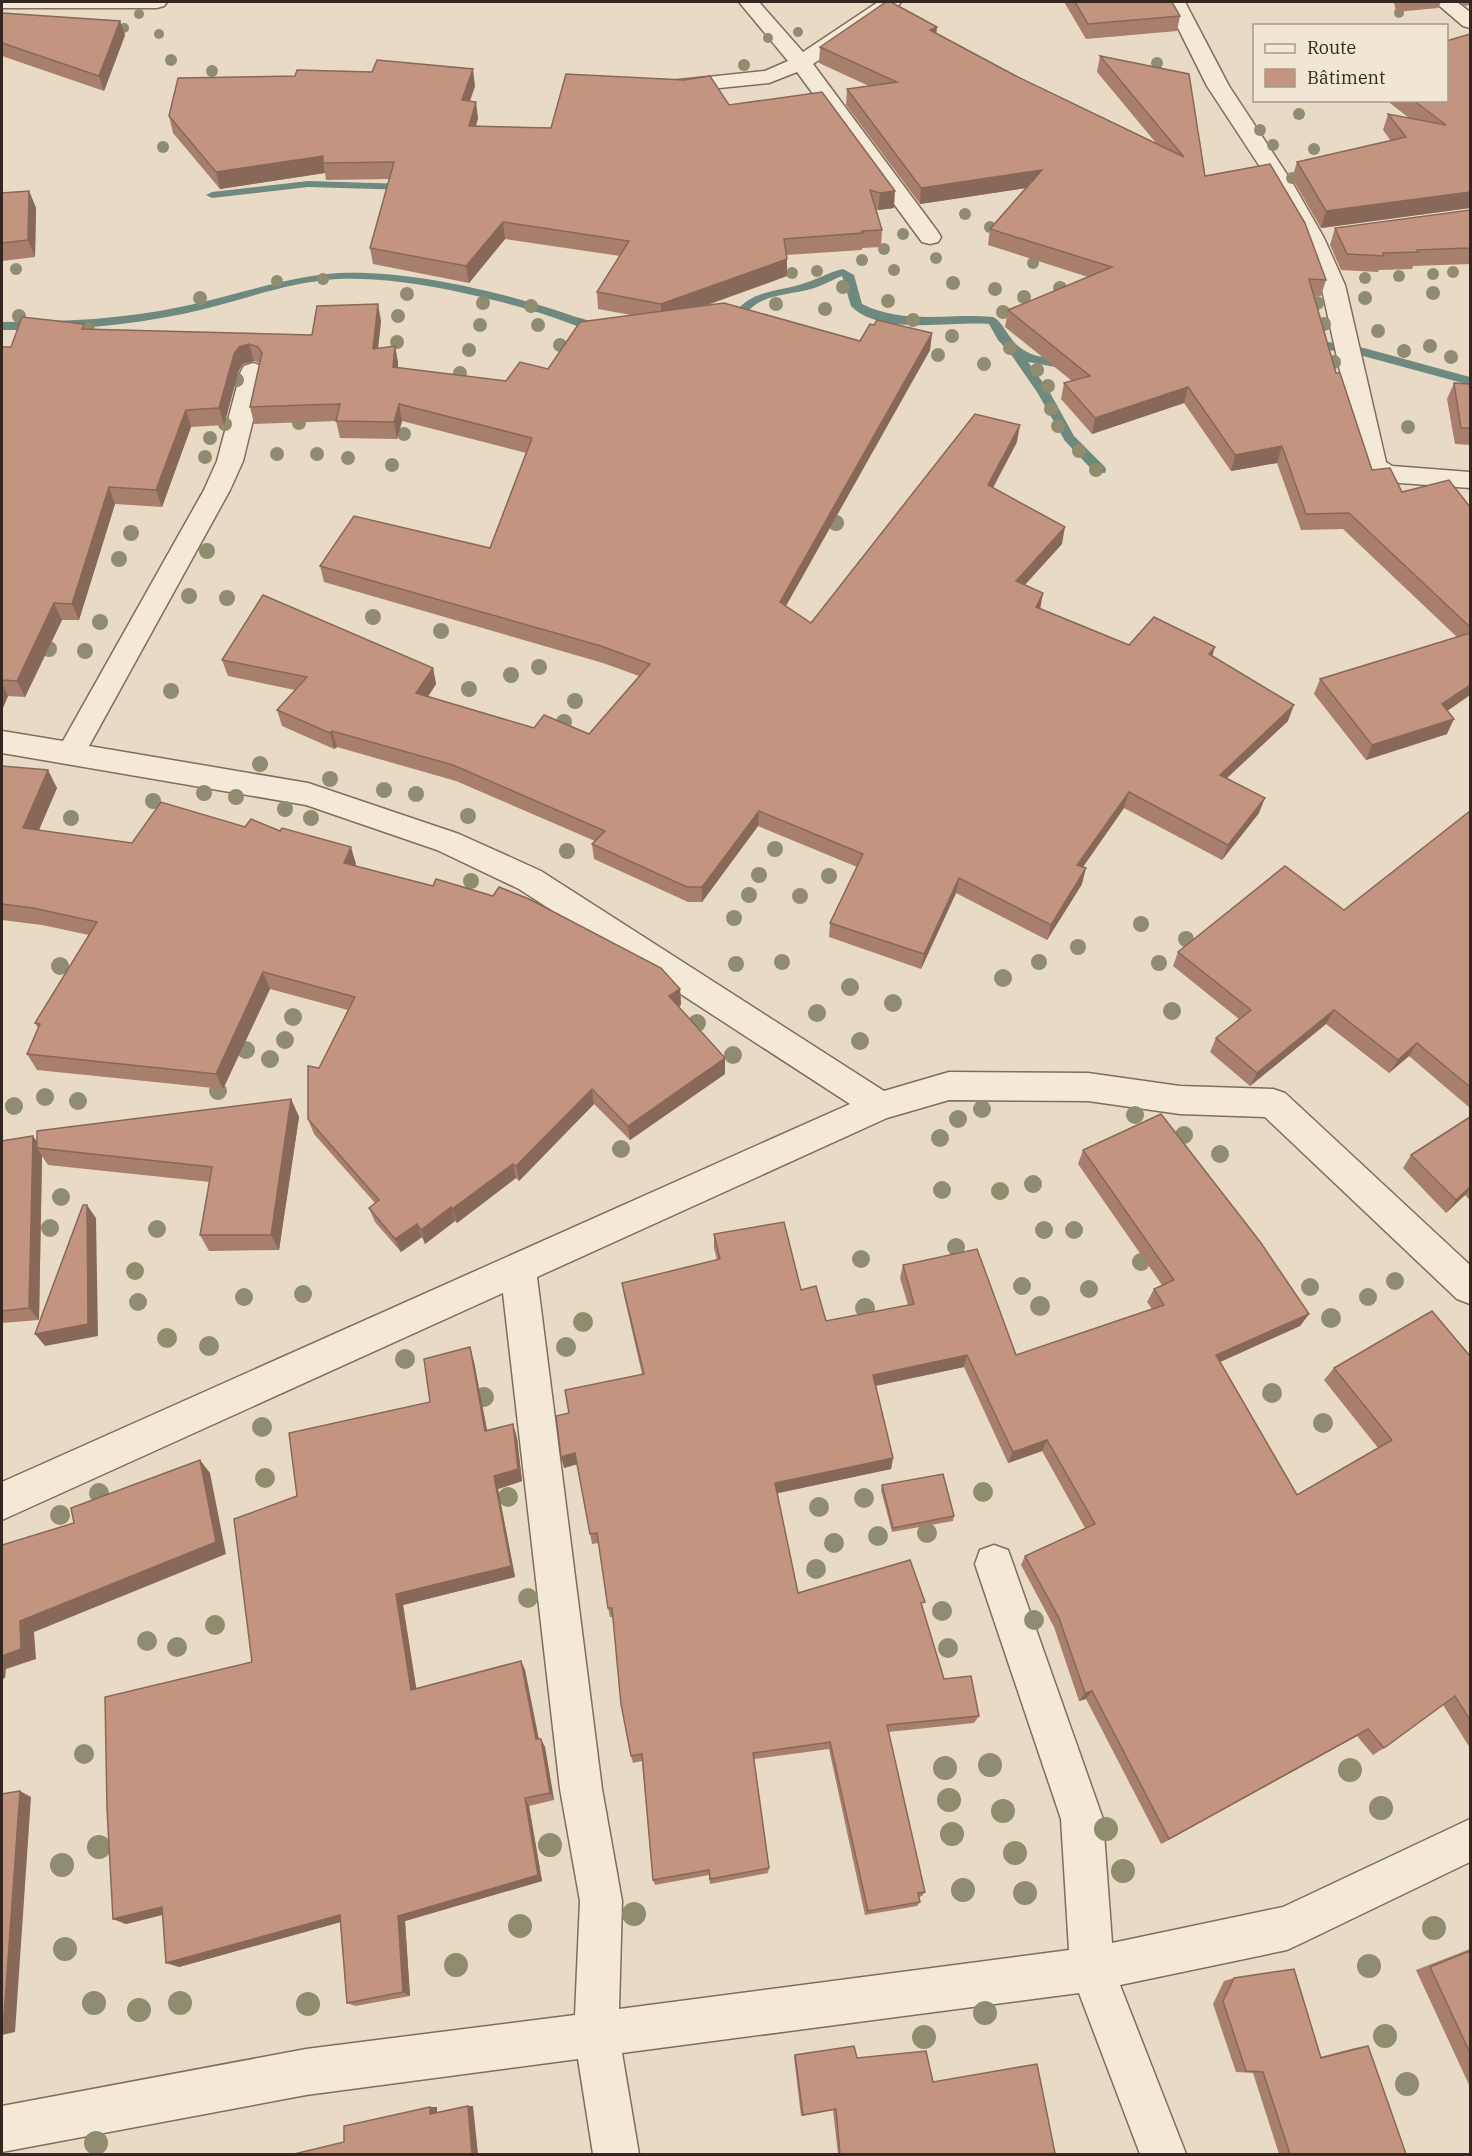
<svg xmlns="http://www.w3.org/2000/svg" width="1472" height="2156" font-family="'IBM Plex Serif',serif">
	<style>
		.lines { fill: none; stroke-linecap: round; stroke-linejoin: round }
		.stream { fill: #6e8980; fill-rule: evenodd }
		.street-casing { stroke: #816c5d; stroke-width: 3 }
		.street { fill: #f4e8d7; fill-rule: evenodd }
		.tree { fill: #908c6f }
		.wall { fill: #a87f6d }
		.shaded-wall { fill: #886859 }
		.building { fill: #c3947f; stroke: #886859; stroke-width: 1.5 }
	</style>
	<rect width="100%" height="100%" fill="#e9dac5"/>
	<g class="lines">
		<g class="stream">
			<path d="M308,181L408,184L414,187L408,190L308,187L212,198L206,195L212,192Z"/>
			<path d="M843,269L854,275L862,304C904,325 949,313 993,317C1003,321 1009,341 1022,349C1044,363 1057,355 1078,359V365L1055,367L1028,362L1049,391L1074,436L1105,467L1106,470L1105,473H1095L1065,441L1037,392L1010,353L998,340L989,324C951,321 880,336 851,306L842,276C832,280 822,286 811,289C789,295 760,294 746,314V332H738L734,314C751,290 777,292 802,284C816,280 829,272 843,269Z"/>
			<path d="M338,273C411,270 503,292 573,316C583,319 598,322 606,330L600,334C580,328 560,319 540,313C481,295 400,276 338,279C285,282 235,303 183,314C124,326 62,331 2,330V322C63,322 125,319 185,306C237,295 285,277 338,273Z"/>
			<path d="M1305,338L1364,348L1470,377V385L1363,356L1301,345V339Z"/>
		</g>
		<defs>
			<g id="street">
				<path d="M2,2H167L164,6L157,8H2Z"/>
				<path d="M739,2H759L803,52L878,2H901L898,6L813,64L938,232L941,237L938,242L930,244L922,242L797,72L769,83L670,93L663,91L659,87L663,83L670,81L765,71L788,61Z"/>
				<path d="M1165,2H1185L1229,86L1292,182L1324,238L1345,285L1386,462L1392,466L1470,472V488L1386,482C1376,480 1367,475 1361,466L1321,285L1302,238L1270,182L1207,86Z"/>
				<path d="M1435,2H1457L1470,12V28L1463,26Z"/>
				<path d="M253,363L262,366L265,371L243,461L230,490L89,746L308,783L459,834L541,871L884,1091L949,1072L1088,1073L1180,1086L1273,1089L1285,1093L1470,1265V1304L1457,1299L1265,1117L1180,1114L1088,1101L949,1100L887,1118L537,1277L602,1789L622,1901L619,2009L1069,1950L1061,1819L975,1564L980,1550L994,1545L1008,1550L1013,1564L1103,1819L1112,1943L1283,1907L1470,1819V1862L1302,1943L1287,1950L1120,1985L1186,2154H1140L1079,1993L622,2053L639,2154H593L578,2059L306,2095L2,2152V2106L306,2049L575,2015L580,1901L560,1789L503,1293L2,1520V1482L850,1104L519,889L437,850L306,805L2,753V731L63,741L204,490L217,461L241,371L244,366Z"/>
			</g>
		</defs>
		<use href="#street" class="street-casing"/>
		<use href="#street" class="street"/>
	</g>
	<g class="tree">
		<circle cx="1399" cy="13" r="5"/>
		<circle cx="139" cy="14" r="5"/>
		<circle cx="124" cy="28" r="5"/>
		<circle cx="798" cy="32" r="5"/>
		<circle cx="159" cy="34" r="5"/>
		<circle cx="768" cy="38" r="5"/>
		<circle cx="171" cy="60" r="6"/>
		<circle cx="1157" cy="63" r="6"/>
		<circle cx="744" cy="65" r="6"/>
		<circle cx="212" cy="71" r="6"/>
		<circle cx="1299" cy="114" r="6"/>
		<circle cx="1260" cy="130" r="6"/>
		<circle cx="1273" cy="145" r="6"/>
		<circle cx="163" cy="147" r="6"/>
		<circle cx="1314" cy="149" r="6"/>
		<circle cx="1292" cy="178" r="6"/>
		<circle cx="965" cy="214" r="6"/>
		<circle cx="990" cy="227" r="6"/>
		<circle cx="903" cy="234" r="6"/>
		<circle cx="884" cy="249" r="6"/>
		<circle cx="936" cy="258" r="6"/>
		<circle cx="862" cy="260" r="6"/>
		<circle cx="1033" cy="263" r="6"/>
		<circle cx="16" cy="269" r="6"/>
		<circle cx="894" cy="270" r="6"/>
		<circle cx="817" cy="271" r="6"/>
		<circle cx="1453" cy="272" r="6"/>
		<circle cx="792" cy="273" r="6"/>
		<circle cx="1433" cy="274" r="6"/>
		<circle cx="1399" cy="276" r="6"/>
		<circle cx="1365" cy="278" r="6"/>
		<circle cx="323" cy="279" r="6"/>
		<circle cx="277" cy="281" r="6"/>
		<circle cx="953" cy="283" r="7"/>
		<circle cx="843" cy="287" r="7"/>
		<circle cx="1060" cy="288" r="7"/>
		<circle cx="995" cy="289" r="7"/>
		<circle cx="1433" cy="293" r="7"/>
		<circle cx="407" cy="294" r="7"/>
		<circle cx="1024" cy="297" r="7"/>
		<circle cx="200" cy="298" r="7"/>
		<circle cx="1365" cy="298" r="7"/>
		<circle cx="888" cy="301" r="7"/>
		<circle cx="483" cy="303" r="7"/>
		<circle cx="1317" cy="303" r="7"/>
		<circle cx="776" cy="304" r="7"/>
		<circle cx="531" cy="306" r="7"/>
		<circle cx="825" cy="309" r="7"/>
		<circle cx="1003" cy="312" r="7"/>
		<circle cx="19" cy="316" r="7"/>
		<circle cx="398" cy="316" r="7"/>
		<circle cx="913" cy="320" r="7"/>
		<circle cx="1324" cy="324" r="7"/>
		<circle cx="480" cy="325" r="7"/>
		<circle cx="538" cy="325" r="7"/>
		<circle cx="88" cy="329" r="7"/>
		<circle cx="1378" cy="331" r="7"/>
		<circle cx="952" cy="336" r="7"/>
		<circle cx="397" cy="342" r="7"/>
		<circle cx="560" cy="345" r="7"/>
		<circle cx="1430" cy="346" r="7"/>
		<circle cx="1010" cy="348" r="7"/>
		<circle cx="469" cy="350" r="7"/>
		<circle cx="1404" cy="351" r="7"/>
		<circle cx="938" cy="355" r="7"/>
		<circle cx="1451" cy="357" r="7"/>
		<circle cx="1334" cy="362" r="7"/>
		<circle cx="984" cy="364" r="7"/>
		<circle cx="1037" cy="370" r="7"/>
		<circle cx="460" cy="373" r="7"/>
		<circle cx="237" cy="380" r="7"/>
		<circle cx="1048" cy="386" r="7"/>
		<circle cx="1051" cy="409" r="7"/>
		<circle cx="299" cy="423" r="7"/>
		<circle cx="225" cy="424" r="7"/>
		<circle cx="1058" cy="426" r="7"/>
		<circle cx="1408" cy="427" r="7"/>
		<circle cx="404" cy="434" r="7"/>
		<circle cx="210" cy="438" r="7"/>
		<circle cx="1079" cy="451" r="7"/>
		<circle cx="277" cy="454" r="7"/>
		<circle cx="317" cy="454" r="7"/>
		<circle cx="205" cy="457" r="7"/>
		<circle cx="348" cy="458" r="7"/>
		<circle cx="392" cy="465" r="7"/>
		<circle cx="1096" cy="470" r="7"/>
		<circle cx="836" cy="523" r="8"/>
		<circle cx="131" cy="533" r="8"/>
		<circle cx="207" cy="551" r="8"/>
		<circle cx="119" cy="559" r="8"/>
		<circle cx="189" cy="596" r="8"/>
		<circle cx="227" cy="598" r="8"/>
		<circle cx="373" cy="617" r="8"/>
		<circle cx="100" cy="622" r="8"/>
		<circle cx="441" cy="631" r="8"/>
		<circle cx="49" cy="649" r="8"/>
		<circle cx="85" cy="651" r="8"/>
		<circle cx="539" cy="667" r="8"/>
		<circle cx="511" cy="675" r="8"/>
		<circle cx="469" cy="689" r="8"/>
		<circle cx="171" cy="691" r="8"/>
		<circle cx="575" cy="701" r="8"/>
		<circle cx="564" cy="722" r="8"/>
		<circle cx="260" cy="764" r="8"/>
		<circle cx="330" cy="779" r="8"/>
		<circle cx="384" cy="790" r="8"/>
		<circle cx="204" cy="793" r="8"/>
		<circle cx="416" cy="794" r="8"/>
		<circle cx="236" cy="797" r="8"/>
		<circle cx="153" cy="801" r="8"/>
		<circle cx="285" cy="809" r="8"/>
		<circle cx="468" cy="816" r="8"/>
		<circle cx="71" cy="818" r="8"/>
		<circle cx="311" cy="818" r="8"/>
		<circle cx="775" cy="849" r="8"/>
		<circle cx="567" cy="851" r="8"/>
		<circle cx="759" cy="875" r="8"/>
		<circle cx="829" cy="876" r="8"/>
		<circle cx="471" cy="881" r="8"/>
		<circle cx="749" cy="895" r="8"/>
		<circle cx="800" cy="896" r="8"/>
		<circle cx="734" cy="918" r="8"/>
		<circle cx="1141" cy="924" r="8"/>
		<circle cx="1186" cy="939" r="8"/>
		<circle cx="1078" cy="947" r="8"/>
		<circle cx="782" cy="962" r="8"/>
		<circle cx="1039" cy="962" r="8"/>
		<circle cx="1159" cy="963" r="8"/>
		<circle cx="736" cy="964" r="8"/>
		<circle cx="60" cy="966" r="9"/>
		<circle cx="1003" cy="978" r="9"/>
		<circle cx="850" cy="987" r="9"/>
		<circle cx="893" cy="1003" r="9"/>
		<circle cx="1172" cy="1011" r="9"/>
		<circle cx="817" cy="1013" r="9"/>
		<circle cx="293" cy="1017" r="9"/>
		<circle cx="697" cy="1023" r="9"/>
		<circle cx="285" cy="1040" r="9"/>
		<circle cx="860" cy="1041" r="9"/>
		<circle cx="246" cy="1050" r="9"/>
		<circle cx="733" cy="1055" r="9"/>
		<circle cx="270" cy="1059" r="9"/>
		<circle cx="218" cy="1091" r="9"/>
		<circle cx="45" cy="1097" r="9"/>
		<circle cx="78" cy="1101" r="9"/>
		<circle cx="14" cy="1106" r="9"/>
		<circle cx="982" cy="1109" r="9"/>
		<circle cx="1135" cy="1115" r="9"/>
		<circle cx="958" cy="1119" r="9"/>
		<circle cx="1184" cy="1135" r="9"/>
		<circle cx="940" cy="1138" r="9"/>
		<circle cx="621" cy="1149" r="9"/>
		<circle cx="1220" cy="1154" r="9"/>
		<circle cx="1033" cy="1184" r="9"/>
		<circle cx="942" cy="1190" r="9"/>
		<circle cx="1000" cy="1191" r="9"/>
		<circle cx="61" cy="1197" r="9"/>
		<circle cx="50" cy="1228" r="9"/>
		<circle cx="157" cy="1229" r="9"/>
		<circle cx="1044" cy="1230" r="9"/>
		<circle cx="1074" cy="1230" r="9"/>
		<circle cx="956" cy="1247" r="9"/>
		<circle cx="861" cy="1259" r="9"/>
		<circle cx="1141" cy="1262" r="9"/>
		<circle cx="135" cy="1271" r="9"/>
		<circle cx="1395" cy="1281" r="9"/>
		<circle cx="1022" cy="1286" r="9"/>
		<circle cx="1310" cy="1287" r="9"/>
		<circle cx="1089" cy="1289" r="9"/>
		<circle cx="303" cy="1294" r="9"/>
		<circle cx="244" cy="1297" r="9"/>
		<circle cx="1368" cy="1297" r="9"/>
		<circle cx="138" cy="1302" r="9"/>
		<circle cx="1040" cy="1306" r="10"/>
		<circle cx="865" cy="1308" r="10"/>
		<circle cx="1331" cy="1318" r="10"/>
		<circle cx="583" cy="1322" r="10"/>
		<circle cx="167" cy="1338" r="10"/>
		<circle cx="209" cy="1346" r="10"/>
		<circle cx="566" cy="1347" r="10"/>
		<circle cx="405" cy="1359" r="10"/>
		<circle cx="1272" cy="1393" r="10"/>
		<circle cx="484" cy="1397" r="10"/>
		<circle cx="1323" cy="1423" r="10"/>
		<circle cx="262" cy="1427" r="10"/>
		<circle cx="265" cy="1478" r="10"/>
		<circle cx="983" cy="1492" r="10"/>
		<circle cx="99" cy="1493" r="10"/>
		<circle cx="508" cy="1497" r="10"/>
		<circle cx="864" cy="1498" r="10"/>
		<circle cx="819" cy="1507" r="10"/>
		<circle cx="60" cy="1515" r="10"/>
		<circle cx="927" cy="1533" r="10"/>
		<circle cx="878" cy="1536" r="10"/>
		<circle cx="834" cy="1543" r="10"/>
		<circle cx="816" cy="1569" r="10"/>
		<circle cx="528" cy="1598" r="10"/>
		<circle cx="942" cy="1611" r="10"/>
		<circle cx="1034" cy="1620" r="10"/>
		<circle cx="215" cy="1625" r="10"/>
		<circle cx="147" cy="1641" r="10"/>
		<circle cx="177" cy="1647" r="10"/>
		<circle cx="948" cy="1648" r="10"/>
		<circle cx="84" cy="1754" r="10"/>
		<circle cx="990" cy="1765" r="12"/>
		<circle cx="945" cy="1768" r="12"/>
		<circle cx="1350" cy="1770" r="12"/>
		<circle cx="949" cy="1800" r="12"/>
		<circle cx="1381" cy="1808" r="12"/>
		<circle cx="1003" cy="1811" r="12"/>
		<circle cx="1106" cy="1829" r="12"/>
		<circle cx="952" cy="1834" r="12"/>
		<circle cx="550" cy="1845" r="12"/>
		<circle cx="99" cy="1847" r="12"/>
		<circle cx="1015" cy="1853" r="12"/>
		<circle cx="62" cy="1865" r="12"/>
		<circle cx="1123" cy="1871" r="12"/>
		<circle cx="963" cy="1890" r="12"/>
		<circle cx="1025" cy="1893" r="12"/>
		<circle cx="634" cy="1914" r="12"/>
		<circle cx="520" cy="1926" r="12"/>
		<circle cx="1434" cy="1928" r="12"/>
		<circle cx="65" cy="1949" r="12"/>
		<circle cx="456" cy="1965" r="12"/>
		<circle cx="1369" cy="1966" r="12"/>
		<circle cx="94" cy="2003" r="12"/>
		<circle cx="180" cy="2003" r="12"/>
		<circle cx="308" cy="2004" r="12"/>
		<circle cx="139" cy="2010" r="12"/>
		<circle cx="985" cy="2013" r="12"/>
		<circle cx="1385" cy="2036" r="12"/>
		<circle cx="924" cy="2037" r="12"/>
		<circle cx="1407" cy="2084" r="12"/>
		<circle cx="96" cy="2143" r="12"/>
	</g>
	<g class="wall">
		<path d="M1064,2H1172L1180,16L1177,31L1086,39Z"/>
		<path d="M1394,2H1441L1438,8L1396,12Z"/>
		<path d="M1460,2H1470V5L1465,6Z"/>
		<path d="M2,13L120,21L125,35L104,91L2,56Z"/>
		<path d="M937,27L936,33L1014,75L1156,143L1097,72L1100,56L1205,176L1326,280L1321,296H1314L1336,373L1372,470L1402,492L1470,507V695L1447,711V734L1366,760L1314,694L1320,679L1457,637L1343,529L1301,530L1277,463L1231,471L1184,403L1092,434L1061,399L1064,383L1072,381L1005,327L1008,310L1088,277L988,245L990,229L1026,188L920,204L846,105L847,89L869,86L819,63L820,47Z"/>
		<path d="M1470,34V208L1321,228L1292,178L1297,162L1391,141L1383,130L1388,114L1409,118L1386,100H1446Z"/>
		<path d="M475,86L470,101L478,118L476,126L551,128L729,105L822,92L894,208L878,210L876,209L882,230L881,247L862,248V250L786,255L787,276L705,306L860,341L932,333L930,350L786,606L811,623L1017,442L993,488L1062,544L1024,585L1043,593L1040,609L1129,645L1212,656L1288,721L1227,778L1259,813L1222,860L1124,808L1083,867L1082,884L1047,940L956,893L921,969L829,937L830,923L857,867L758,826L702,902H688L594,859L592,844L595,841L456,781L337,747L334,749L282,726L277,710L295,690L228,676L222,660L433,668L436,684L428,697L534,728L589,734L639,676L603,663L324,582L320,566L490,548L526,453L402,421L397,439L340,438L336,421L254,424L250,407L260,363L254,361L243,364L239,370L224,425L191,427L162,507L115,504L79,620H62L25,697L8,696L2,710V347H11L84,324L86,329L312,335L381,321L378,348L395,346L398,363V368L506,381L548,369L631,315L598,309L597,292L620,256L505,239L469,283L373,264L370,248L390,179L326,180L325,173L220,189L173,133L169,116Z"/>
		<path d="M29,191L36,208L35,257L2,261V193Z"/>
		<path d="M1470,210V264L1413,266L1412,269L1379,270L1378,272L1341,270L1330,245L1335,228Z"/>
		<path d="M1454,383L1470,384V445L1455,444L1447,399Z"/>
		<path d="M2,766L57,788L39,830L132,843L356,864L355,866L680,989L681,1005L678,1007L725,1058V1074L630,1140L594,1104L519,1181L516,1178L457,1223L455,1221L425,1244L422,1237L401,1252L375,1222L369,1208L375,1203L314,1134L308,1119L319,1068L348,1010L270,989L223,1089L37,1070L27,1054L38,1028L35,1023L89,935L42,925L2,920Z"/>
		<path d="M1470,811V1108L1409,1056L1389,1073L1326,1024L1250,1086L1210,1052L1216,1038L1239,1019L1173,966L1178,952L1344,910Z"/>
		<path d="M291,1099L299,1117L279,1250L209,1251L200,1235L210,1182L48,1165L42,1156L39,1320L2,1323V1141H37Z"/>
		<path d="M1470,1117V1200L1465,1195L1446,1213L1403,1168L1411,1155Z"/>
		<path d="M1083,1150L1309,1314L1300,1326L1220,1362L1297,1495L1378,1448L1324,1380L1334,1368L1470,1356V1748L1443,1705L1384,1748L1373,1755L1357,1736L1161,1844L1086,1699L1079,1701L1054,1627L1021,1565L1025,1556L1085,1528L1042,1451L1008,1463L964,1367L875,1386L893,1458L891,1469L777,1493L798,1593L923,1609L944,1679L979,1716L974,1723L888,1732L925,1892L922,1896L919,1897L920,1902L917,1906L865,1915L829,1749L754,1759L769,1868L768,1873L710,1884L709,1875L655,1885L653,1880L642,1761L633,1763L631,1756L613,1617H610L608,1608L599,1543L592,1544L577,1464L564,1468L569,1413L642,1374L624,1296L622,1283L717,1260L714,1248V1234L801,1290L826,1321L908,1305L900,1278L903,1265L1016,1355L1152,1309L1147,1302L1154,1289L1162,1285L1078,1164Z"/>
		<path d="M470,1347L474,1362L487,1431L513,1424L517,1438L522,1481L498,1489L515,1577L403,1605L416,1689L521,1661L525,1670L539,1739L545,1747L554,1800L529,1806L542,1881L405,1921L410,1996L355,2006L347,2003L340,1922L179,1967L162,1915L126,1924L113,1919L252,1662L297,1496L430,1402Z"/>
		<path d="M882,1485L954,1516L953,1521L892,1532L881,1490Z"/>
		<path d="M1470,1949V2087L1416,1970Z"/>
		<path d="M1234,1978L1320,2057L1355,2048L1368,2046L1406,2154H1279L1253,2073L1236,2072L1213,2004L1224,1981Z"/>
		<path d="M795,2055L857,2058L933,2082L1047,2154H838L833,2110L801,2116L794,2057Z"/>
	</g>
	<g class="shaded-wall">
		<path d="M120,21L125,35L104,91L99,76Z"/>
		<path d="M937,27L935,43L930,30Z"/>
		<path d="M473,69L475,86L464,117L462,100Z"/>
		<path d="M476,102L478,118L471,142L469,126Z"/>
		<path d="M323,156V163L325,173L220,189L216,172Z"/>
		<path d="M1042,170L1040,186L920,204L921,188Z"/>
		<path d="M29,191L36,208L35,257L28,240Z"/>
		<path d="M895,191L894,208L878,210L880,193Z"/>
		<path d="M1470,192V208L1321,228L1326,211Z"/>
		<path d="M503,222L505,239L469,283L466,266Z"/>
		<path d="M787,259V276L661,321V304Z"/>
		<path d="M378,304L381,321L376,366L373,349Z"/>
		<path d="M932,333L930,350L779,618L780,602Z"/>
		<path d="M249,344L254,361L243,364L239,370L224,425L219,408L234,354L239,347Z"/>
		<path d="M395,346L398,363L396,384L393,367Z"/>
		<path d="M1188,387L1184,403L1092,434L1095,418Z"/>
		<path d="M399,404L402,421L397,439L394,422Z"/>
		<path d="M186,410L191,427L162,507L156,490Z"/>
		<path d="M1020,425L1017,442L985,502L988,485Z"/>
		<path d="M1282,446L1277,463L1231,471L1235,455Z"/>
		<path d="M109,487L115,504L79,620L72,604Z"/>
		<path d="M1065,527L1062,544L1013,598L1016,581Z"/>
		<path d="M1043,593L1040,609L1036,607Z"/>
		<path d="M54,603L62,620L25,697L17,681Z"/>
		<path d="M1215,647L1210,664L1209,654Z"/>
		<path d="M433,668L436,684L419,709L416,693Z"/>
		<path d="M2,683L8,696L2,710Z"/>
		<path d="M1470,685V695L1434,720L1442,704Z"/>
		<path d="M1294,705L1288,721L1214,790L1220,775Z"/>
		<path d="M1454,719L1447,734L1366,760L1372,745Z"/>
		<path d="M332,731L337,747L334,749L330,733Z"/>
		<path d="M48,770L57,788L32,846L23,828Z"/>
		<path d="M1129,792L1124,808L1073,881L1077,865Z"/>
		<path d="M1265,798L1259,813L1222,860L1228,845Z"/>
		<path d="M759,811L758,826L702,902V887Z"/>
		<path d="M351,847L356,864L349,880L344,863Z"/>
		<path d="M1086,868L1082,884L1047,940L1051,925Z"/>
		<path d="M959,878L956,893L921,969L924,954Z"/>
		<path d="M263,972L270,989L223,1089L216,1074Z"/>
		<path d="M680,989L681,1005L670,1012L669,996Z"/>
		<path d="M1334,1010L1326,1024L1250,1086L1257,1073Z"/>
		<path d="M1417,1043L1409,1056L1389,1073L1398,1060Z"/>
		<path d="M725,1058V1074L630,1140L628,1126Z"/>
		<path d="M592,1089L594,1104L519,1181L516,1166Z"/>
		<path d="M291,1099L299,1117L279,1250L271,1235Z"/>
		<path d="M33,1136L42,1149L37,1148L42,1156L39,1320L29,1308Z"/>
		<path d="M513,1164L516,1178L457,1223L452,1209Z"/>
		<path d="M1470,1187V1188L1465,1195L1446,1213L1456,1200Z"/>
		<path d="M87,1205L96,1218L98,1336L45,1346L35,1334Z"/>
		<path d="M451,1207L455,1221L425,1244L421,1230Z"/>
		<path d="M417,1224L422,1237L401,1252L395,1239Z"/>
		<path d="M1309,1314L1300,1326L1209,1367L1216,1355Z"/>
		<path d="M470,1347L474,1362L490,1445L485,1431Z"/>
		<path d="M967,1355L964,1367L870,1387L873,1375Z"/>
		<path d="M513,1424L517,1438L522,1481L498,1489L515,1577L403,1605L418,1699L411,1690L396,1594L494,1476Z"/>
		<path d="M1047,1440L1042,1451L1008,1463L1013,1452Z"/>
		<path d="M575,1453L578,1464L564,1468L561,1457Z"/>
		<path d="M893,1458L891,1469L774,1494L775,1483Z"/>
		<path d="M200,1460L210,1473L226,1554L34,1632L36,1659L6,1669L5,1678L2,1679V1656L20,1621Z"/>
		<path d="M521,1661L525,1670L540,1747L536,1739Z"/>
		<path d="M1092,1691L1086,1699L1079,1701L1085,1693Z"/>
		<path d="M1368,1729L1357,1736L1161,1844L1169,1839Z"/>
		<path d="M541,1739L545,1747L554,1800L550,1793Z"/>
		<path d="M20,1791L31,1797L15,2032L2,2035Z"/>
		<path d="M525,1798L529,1806L542,1881L405,1921L410,1996L403,1992L398,1916Z"/>
		<path d="M162,1907L174,1912L126,1924L113,1919Z"/>
		<path d="M340,1915L348,1920L179,1967L166,1963Z"/>
		<path d="M468,2106H473L478,2154H472Z"/>
		<rect x="430" y="2107" width="7" height="7"/>
	</g>
	<g class="building">
		<path d="M886,2H891L937,27L930,30L1014,75L1184,157L1100,56L1189,74L1205,176L1270,164L1305,223L1326,280L1309,279L1336,373H1340L1372,470L1390,468L1402,492L1449,480L1470,507V627L1349,513L1306,514L1282,446L1235,455L1188,387L1095,418L1064,383L1090,376L1008,310L1112,267L990,229L1042,170L921,188L847,89L897,82L820,47Z"/>
		<path d="M1075,2H1172L1180,16L1088,24Z"/>
		<path d="M2,13L120,21L99,76L2,43Z"/>
		<path d="M1470,34V192L1326,211L1297,162L1406,137L1388,114L1446,125L1413,100H1446V41Z"/>
		<path d="M377,60L473,69L462,100L476,102L469,126L551,128L566,74L684,80L710,76L729,105L822,92L895,191L880,193L870,190L882,230L862,231L863,233L784,239L787,259L661,304L597,292L629,241L503,222L466,266L370,248L394,162L323,163V156L216,172L169,116L178,78L295,76L297,70L372,72Z"/>
		<path d="M29,191L28,240L2,243V193Z"/>
		<path d="M1470,210V248L1417,250L1418,252L1383,253L1384,256L1347,254L1335,228Z"/>
		<path d="M724,303L860,341L870,324L874,325L877,320L932,333L780,602L811,623L975,414L1020,425L988,485L1065,527L1016,581L1043,593L1036,607L1129,645L1154,617L1215,647L1209,654L1294,705L1220,775L1265,798L1228,845L1129,792L1077,865L1086,868L1051,925L959,878L924,954L830,923L863,854L759,811L702,887H687L592,844L605,831L453,765L332,731L330,733L277,710L307,677L222,660L263,595L433,668L416,693L534,728L544,715L589,734L650,664L601,646L320,566L354,516L490,548L532,438L399,404L394,422L336,421L340,404L250,407L262,353L258,347L249,344L239,347L234,354L219,408L186,410L156,490L109,487L72,604L54,603L17,681L2,680V347H11L22,317L84,324L82,329L312,335L317,306L378,304L373,349L395,346L393,367L506,381L520,362L548,369L580,322Z"/>
		<path d="M1454,383L1470,384V428H1461Z"/>
		<path d="M1470,633V685L1442,704L1454,719L1372,745L1320,679Z"/>
		<path d="M2,766L48,770L23,828L132,843L161,802L245,827L251,819L280,831L282,828L351,847L344,863L433,886L436,879L493,896L499,887L529,899L661,968L680,989L669,996L725,1058L628,1126L592,1089L516,1166L513,1164L452,1209L451,1207L421,1230L417,1224L395,1239L369,1208L379,1200L308,1119V1066L319,1068L355,997L263,972L216,1074L27,1054L40,1024L35,1023L97,922L33,908L2,904Z"/>
		<path d="M1470,811V1087L1417,1043L1398,1060L1334,1010L1257,1073L1216,1038L1251,1010L1178,952L1285,866L1344,910Z"/>
		<path d="M291,1099L271,1235H200L212,1167L37,1148V1131Z"/>
		<path d="M1161,1114L1261,1243L1309,1314L1216,1355L1297,1495L1392,1440L1334,1368L1432,1311L1470,1356V1720L1455,1696L1384,1748L1368,1729L1169,1839L1092,1691L1085,1693L1059,1618L1025,1556L1095,1524L1047,1440L1013,1452L967,1355L873,1375L893,1458L775,1483L798,1593L910,1560L925,1602L921,1603L944,1679L971,1676L979,1716L887,1725L925,1892L918,1893L920,1902L868,1911L830,1742L753,1753L769,1868L710,1879L709,1870L653,1880L642,1754L631,1756L621,1704L612,1608H608L597,1533L590,1534L575,1453L561,1457L556,1416L569,1413L565,1390L644,1374L622,1283L720,1259L714,1234L784,1222L801,1290L816,1286L826,1321L914,1304L903,1265L977,1249L1016,1355L1164,1305L1154,1289L1174,1280L1083,1150Z"/>
		<path d="M1470,1117V1187L1456,1200L1411,1155Z"/>
		<path d="M33,1136L29,1308L2,1311V1141Z"/>
		<path d="M83,1205H87L88,1324L35,1334Z"/>
		<path d="M470,1347L485,1431L513,1424L518,1469L494,1476L511,1566L396,1594L411,1690L521,1661L536,1739H541L550,1793L525,1798L538,1875L398,1916L403,1992L347,2003L340,1915L166,1963L162,1907L113,1919L107,1809L105,1697L252,1662L234,1519L297,1496L289,1433L430,1402L424,1359Z"/>
		<path d="M200,1460L216,1542L20,1621L21,1649L2,1656V1545L74,1523L71,1508Z"/>
		<path d="M943,1474L954,1516L893,1528L882,1485Z"/>
		<path d="M20,1791L3,2030H2V1794Z"/>
		<path d="M1470,1951V2053L1430,1967Z"/>
		<path d="M1294,1969L1321,2058L1368,2046L1406,2154H1290L1263,2072L1246,2071L1223,2001L1234,1978Z"/>
		<path d="M854,2046L857,2058L926,2051L933,2082L1037,2064L1055,2153L1047,2154H840L836,2109L803,2115L795,2055Z"/>
		<path d="M468,2106L472,2154H294L344,2142V2126L430,2107V2114Z"/>
	</g>
	<rect width="1472" height="2156" fill="none" stroke="#33271f" stroke-width="6"/>
	<rect x="1253" y="24" width="195" height="78" fill="#f1e5d3" stroke="#a5998b" stroke-width="1.5"/>
	<rect x="1265" y="44" width="30" height="9" fill="#f4e8d7" stroke="#a5998b" stroke-width="1.5"/>
	<text x="1307" y="54" font-size="18" fill="#33271f">Route</text>
	<rect x="1265" y="69" width="30" height="18" fill="#c3947f" stroke="#a5998b" stroke-width="1.5"/>
	<text x="1307" y="84" font-size="18" fill="#33271f">Bâtiment</text>
</svg>
